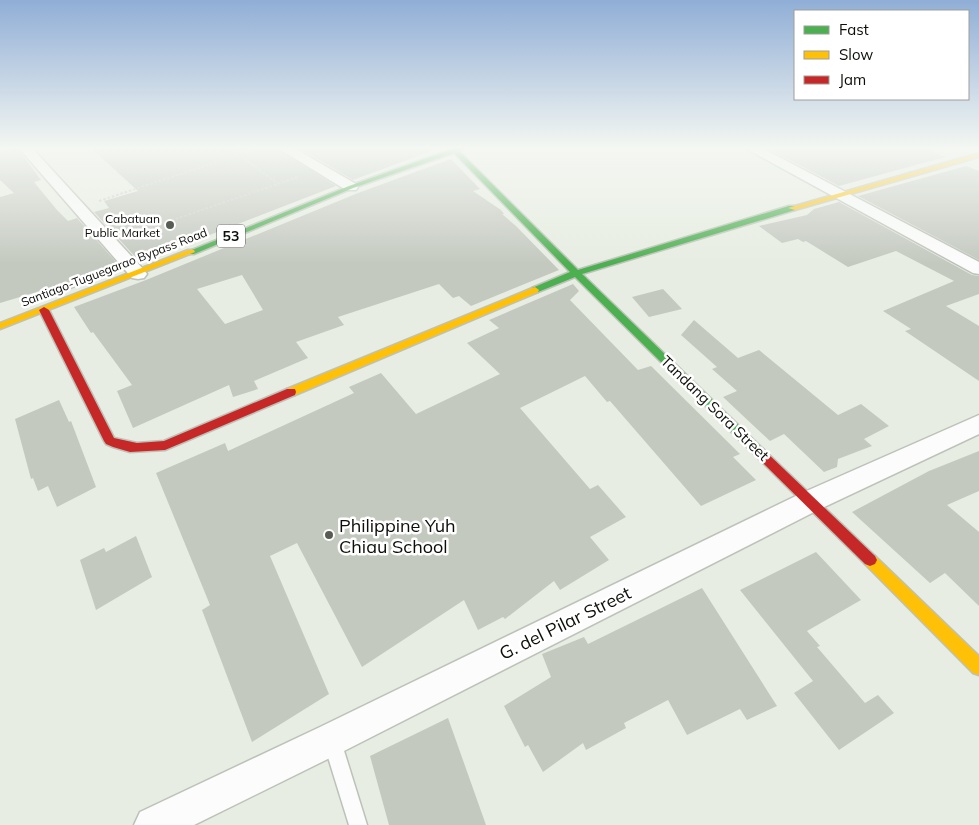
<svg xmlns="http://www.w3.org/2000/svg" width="979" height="825" font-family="Mulish,sans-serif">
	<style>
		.building { fill: #c4c9c0; fill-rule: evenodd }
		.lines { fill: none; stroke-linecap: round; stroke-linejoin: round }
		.lane-casing { stroke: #bdc2b9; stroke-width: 3 }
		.street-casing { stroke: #bdc2b9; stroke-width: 3 }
		.fast-casing { stroke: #bdc2b9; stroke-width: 3 }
		.slow-casing { stroke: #bdc2b9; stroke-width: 3 }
		.jam-casing { stroke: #bdc2b9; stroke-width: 3 }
		.path { stroke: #cecfcc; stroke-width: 2; stroke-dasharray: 2.5 2; stroke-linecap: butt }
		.lane { fill: #fbfcfb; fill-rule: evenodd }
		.street { fill: #fbfcfb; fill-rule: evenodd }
		.fast { fill: #4caf50; fill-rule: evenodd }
		.slow { fill: #ffc107; fill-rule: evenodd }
		.jam { fill: #c62828; fill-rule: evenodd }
		.poi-dot { fill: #585d54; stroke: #fff; stroke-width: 2 }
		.labels { text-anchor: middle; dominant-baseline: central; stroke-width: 5; stroke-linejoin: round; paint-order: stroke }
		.far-poi-label { font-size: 12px; fill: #0b0f08; stroke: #fff; text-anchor: end }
		.far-street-label { font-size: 12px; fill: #0b0f08; stroke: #fff }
		.shield { fill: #fff; stroke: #545752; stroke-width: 1 }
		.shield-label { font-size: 14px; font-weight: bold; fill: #0b0f08 }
		.street-label { font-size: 15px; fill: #0b0f08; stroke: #fff }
		.near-poi-label { font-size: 18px; fill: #0b0f08; stroke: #fff; text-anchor: start }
		.near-street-label { font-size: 18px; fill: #0b0f08; stroke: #fff }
	</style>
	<rect width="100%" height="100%" fill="#e7ede2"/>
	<g class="building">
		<path d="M12,148H17L41,180L34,182L57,210L68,221L77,218L122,269L64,292L60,285L0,303V197L14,193L0,180V151Z"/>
		<path d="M91,148H276L336,186L140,262L94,212L109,208L104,201L138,191Z"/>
		<path d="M299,148H439L353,180Z"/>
		<path d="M767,148H924L945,157L839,186Z"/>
		<path d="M451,159L480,189L473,191L501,210L504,214H502L516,226L559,270L471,306L459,296L453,298L439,284L338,317L344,325L296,342L308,358L254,381L258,389L233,397L229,385L133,428L117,391L132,385L93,332L91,333L74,307L146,280L358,193ZM242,275L263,310L225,324L197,289Z"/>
		<path d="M966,166L979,171V260L858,196Z"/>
		<path d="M839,202L972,275L979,276V294L946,306L979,326V381L905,331L911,329L883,311L954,281L896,251L848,267L806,241L803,242L798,239L782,243L759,226L807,215L814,209Z"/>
		<path d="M573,284L579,291L570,300L638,370L651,366L740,454L733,457L756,480L701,506L610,401L607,402L585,376L520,408L590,489L598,485L626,517L590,537L609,560L560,590L554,581L505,619L503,617L478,630L464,600L362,667L297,543L270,556L329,694L252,742L202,610L210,605L156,473L225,443L228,451L354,393L349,387L381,373L416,414L500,374L467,343L499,328L489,320Z"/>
		<path d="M663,289L682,309L649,317L632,297Z"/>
		<path d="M694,320L738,358L759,350L838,415L861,404L889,426L864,439L872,446L838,459L837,467L824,472L784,434L770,441L723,397L737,391L712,369L717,367L681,335Z"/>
		<path d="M59,400L69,422L71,421L96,487L57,507L48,486L38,491L33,478L31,479L15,419Z"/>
		<path d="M979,451V491L947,505L979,532V606L945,573L930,583L852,512L929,471Z"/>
		<path d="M136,536L152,577L96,610L80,560L104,548L106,552Z"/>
		<path d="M816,552L861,600L807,631L820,646L817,647L865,703L878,695L894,713L839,750L794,693L813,681L740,590Z"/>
		<path d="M702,588L777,706L747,720L740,709L687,735L668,700L624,723L626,728L586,750L583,743L543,772L528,745L525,747L504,706L551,677L542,654L584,637L588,644Z"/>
		<path d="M448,718L486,825H389L370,756Z"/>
	</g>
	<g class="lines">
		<defs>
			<path id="lane" d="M332,732L338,735L341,741L367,825H349L323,741L326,735Z"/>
			<g id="street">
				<path d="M19,148H32L144,270L147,274L144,278L138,279L132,278Z"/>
				<path d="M278,148H294L356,184L358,187L356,190H346Z"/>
				<path d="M745,148H762L979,262V274L973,273Z"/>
				<path d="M979,415V434L820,509L344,751L194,825H134L140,812L320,727L802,493Z"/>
			</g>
			<path id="fast" d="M455,148H466L459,151L578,270L789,206H795V210L582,274L763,449L765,452L763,455H755L575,277L538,292H532V288L570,272L454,153L353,188L194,254H188L187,252L349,186Z"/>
			<g id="slow">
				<path d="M979,153V157L795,210L788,208Z"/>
				<path d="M188,250H194L195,252L0,329V323Z"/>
				<path d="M535,287L539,290L538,292L295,395H287L286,392L287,389Z"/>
				<path d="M870,554L875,556L979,656V675L973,673L865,564L863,560L865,556Z"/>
			</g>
			<g id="jam">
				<path d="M44,307L49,310L114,438L137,443L164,441L287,389H295L296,392L295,395L165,450L130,452L113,447L106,444L104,441L39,310Z"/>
				<path d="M759,447L763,449L875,556L877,560L875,564L870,566L865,564L755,455L753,452L755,449Z"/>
			</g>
		</defs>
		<use href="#lane" class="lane-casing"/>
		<use href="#street" class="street-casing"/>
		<use href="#fast" class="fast-casing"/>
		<use href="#slow" class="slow-casing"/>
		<use href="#jam" class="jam-casing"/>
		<g class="path">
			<path d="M230,148L278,184"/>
			<path d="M99,201L259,148"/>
			<path d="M129,235L298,177"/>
		</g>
		<use href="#lane" class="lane"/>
		<use href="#street" class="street"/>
		<use href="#fast" class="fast"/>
		<use href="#slow" class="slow"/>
		<use href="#jam" class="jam"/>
	</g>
	<linearGradient id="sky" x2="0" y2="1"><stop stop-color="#90aed6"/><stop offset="0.56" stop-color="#f4f7f2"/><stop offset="1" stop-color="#f4f7f2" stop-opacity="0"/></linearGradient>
	<rect width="979" height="264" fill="url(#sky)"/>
	<g class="poi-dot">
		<circle cx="170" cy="225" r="5"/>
		<circle cx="329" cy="535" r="5"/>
	</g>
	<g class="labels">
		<g class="far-poi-label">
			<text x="160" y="218">Cabatuan<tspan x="160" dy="14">Public Market</tspan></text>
		</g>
		<g class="far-street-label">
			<text transform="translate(114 267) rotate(-21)">Santiago-Tuguegarao Bypass Road</text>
		</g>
		<rect class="shield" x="217" y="224.5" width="28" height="23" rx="4"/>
		<g class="shield-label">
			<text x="231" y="236">53</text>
		</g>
		<g class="street-label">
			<text transform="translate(715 408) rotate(44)">Tandang Sora Street</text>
		</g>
		<g class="near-poi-label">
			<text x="339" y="525">Philippine Yuh<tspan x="339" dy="21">Chiau School</tspan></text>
		</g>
		<g class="near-street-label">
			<text transform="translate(565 623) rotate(-26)">G. del Pilar Street</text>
		</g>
	</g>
	<rect x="794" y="10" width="175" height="90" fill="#ffffff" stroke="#9d9f9c"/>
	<rect x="804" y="26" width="25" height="8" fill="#4caf50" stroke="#9d9f9c"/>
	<text x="839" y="35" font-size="15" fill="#0b0f08">Fast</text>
	<rect x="804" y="51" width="25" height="8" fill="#ffc107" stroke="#9d9f9c"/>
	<text x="839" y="60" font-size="15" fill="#0b0f08">Slow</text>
	<rect x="804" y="76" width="25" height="8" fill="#c62828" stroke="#9d9f9c"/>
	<text x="839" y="85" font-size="15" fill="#0b0f08">Jam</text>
</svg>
